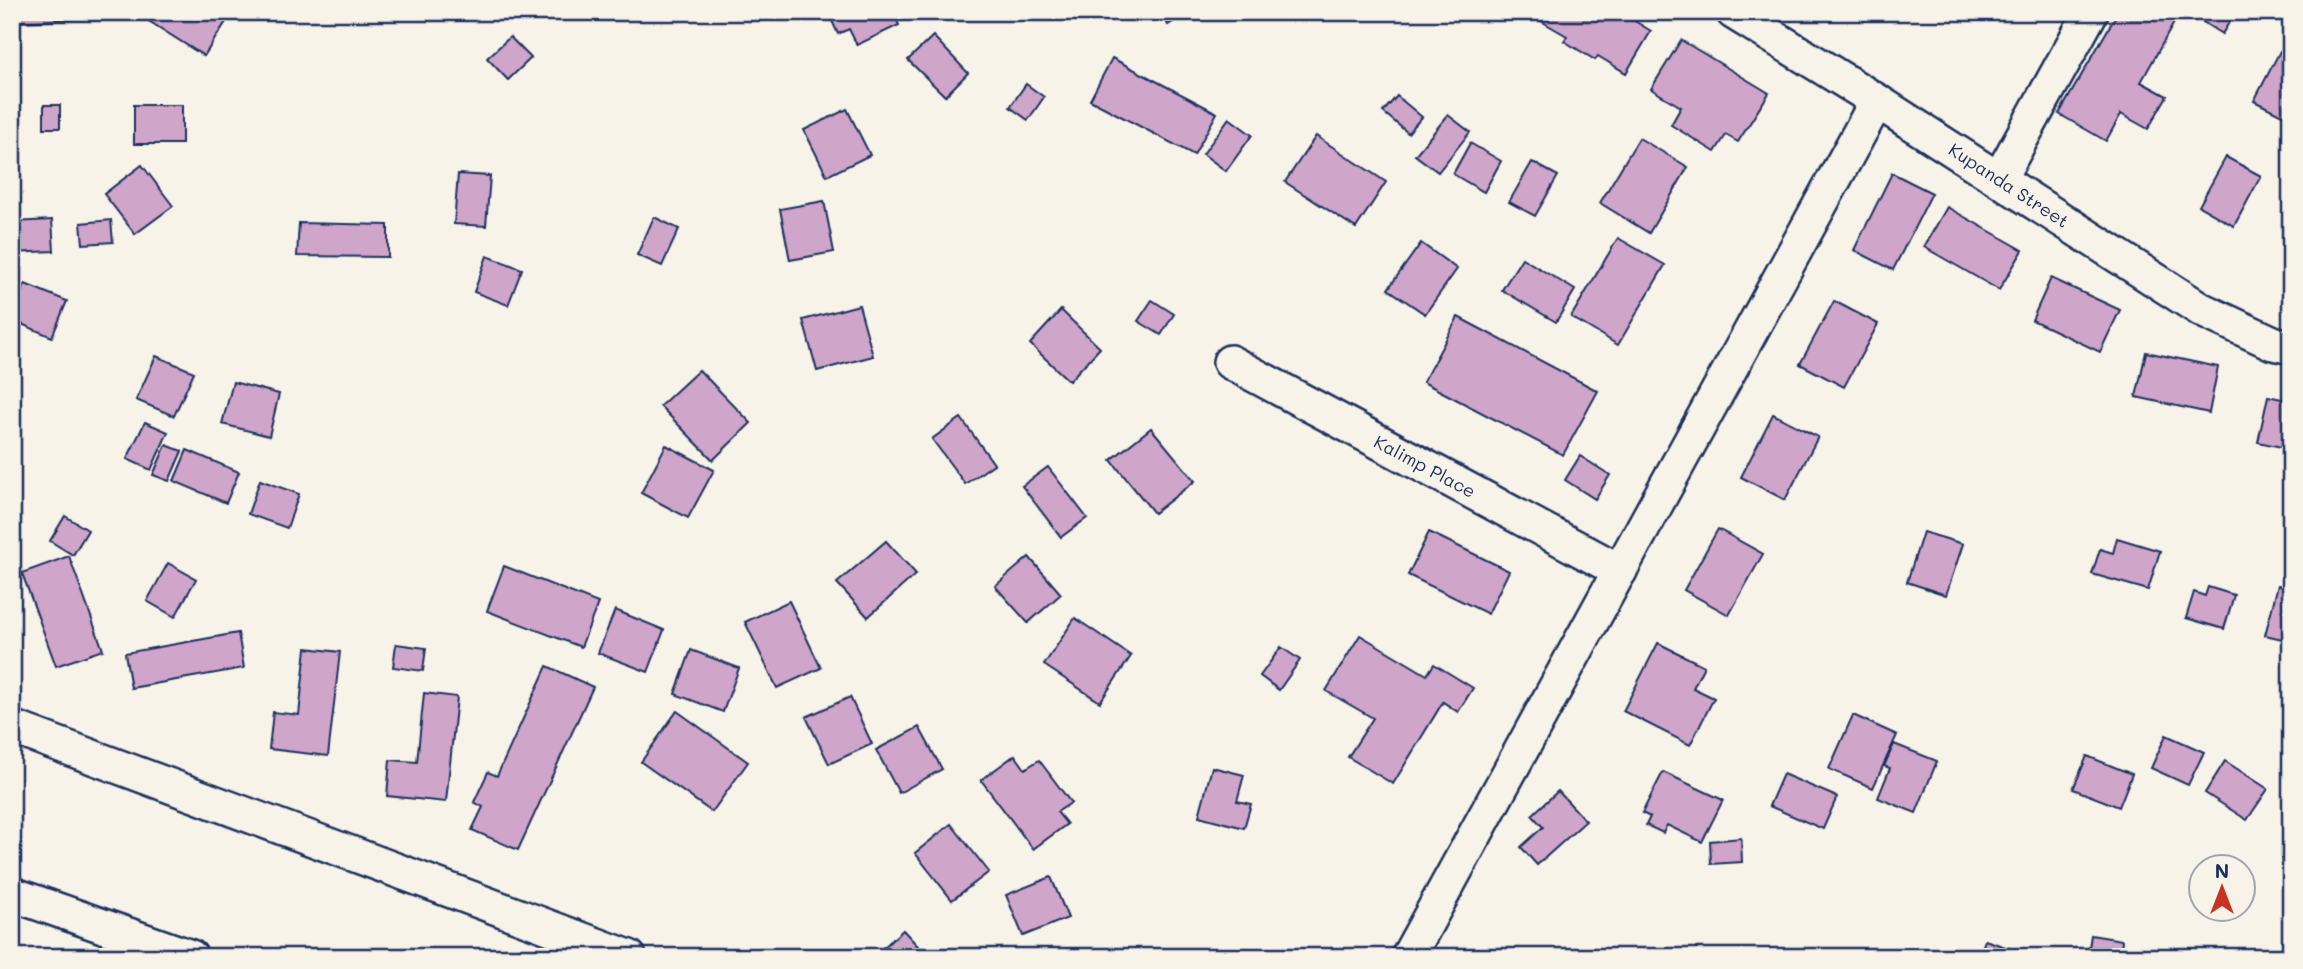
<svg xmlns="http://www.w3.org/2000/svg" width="2303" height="969" font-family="Mali,sans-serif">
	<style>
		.building { fill: #cfa5ca; stroke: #1b2f5e; stroke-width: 2 }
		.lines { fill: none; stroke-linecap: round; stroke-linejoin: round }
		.minor-casing { stroke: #1b2f5e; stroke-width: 38 }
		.minor { stroke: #f7f3e8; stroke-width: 33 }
		.labels { text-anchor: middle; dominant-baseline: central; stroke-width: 5; stroke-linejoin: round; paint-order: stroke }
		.street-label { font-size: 18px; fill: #1b2f5e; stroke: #f7f3e8 }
	</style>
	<rect width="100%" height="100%" fill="#f7f3e8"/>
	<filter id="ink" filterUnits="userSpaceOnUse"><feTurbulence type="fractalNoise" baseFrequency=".0143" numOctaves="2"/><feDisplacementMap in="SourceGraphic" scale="14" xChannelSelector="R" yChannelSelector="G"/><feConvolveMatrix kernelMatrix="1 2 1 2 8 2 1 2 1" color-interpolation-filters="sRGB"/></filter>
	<g filter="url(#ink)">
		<g class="building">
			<path d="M16,12H96V18L17,22Z"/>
			<path d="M152,12H221L229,17L204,56L147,20Z"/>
			<path d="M828,12H893L899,25L857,45L849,29L838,34Z"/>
			<path d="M1161,12H1186L1187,13L1168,25Z"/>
			<path d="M1547,12H1620L1651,31L1626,73L1598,56L1595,60L1564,41L1567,36L1541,21Z"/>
			<path d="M2118,12H2180L2141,82L2167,96L2148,129L2121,114L2106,141L2059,114Z"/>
			<path d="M2187,12H2234L2235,13L2222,34Z"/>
			<path d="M933,36L968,73L945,96L908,60Z"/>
			<path d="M510,37L531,58L508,80L487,58Z"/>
			<path d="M1681,40L1769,93L1738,142L1726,135L1715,152L1671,125L1681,107L1651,89Z"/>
			<path d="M2280,51L2291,56L2290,119L2254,101Z"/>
			<path d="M1112,58L1217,113L1194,155L1090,100Z"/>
			<path d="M1026,84L1044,97L1028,120L1010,107Z"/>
			<path d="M1397,96L1422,117L1408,133L1383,112Z"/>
			<rect x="44" y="105" width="16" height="23"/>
			<rect x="134" y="105" width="48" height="39"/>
			<path d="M847,109L870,155L827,176L804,130Z"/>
			<path d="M1448,115L1470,132L1438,172L1415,155Z"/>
			<path d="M1229,118L1252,135L1226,171L1203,154Z"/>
			<path d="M1316,136L1386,182L1356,228L1285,182Z"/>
			<path d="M1639,138L1688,167L1649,233L1600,203Z"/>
			<path d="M1470,143L1501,161L1484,192L1453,174Z"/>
			<path d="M2226,157L2261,176L2234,226L2199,206Z"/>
			<path d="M1532,162L1558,176L1535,216L1509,202Z"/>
			<path d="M142,165L173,206L135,234L104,194Z"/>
			<path d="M1892,173L1932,193L1893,270L1854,250Z"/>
			<path d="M458,174L490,176L486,226L454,224Z"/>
			<path d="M824,201L834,252L790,260L780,209Z"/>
			<path d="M1947,207L2023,250L1999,290L1924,247Z"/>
			<path d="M654,217L679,229L662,266L637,255Z"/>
			<path d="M52,220L54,251L12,253V222Z"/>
			<path d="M111,220L113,242L83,244L81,223Z"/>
			<path d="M299,223L388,225V257L297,256Z"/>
			<path d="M1618,238L1665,265L1618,345L1571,317Z"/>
			<path d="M1421,243L1457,269L1425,314L1388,289Z"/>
			<path d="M487,256L522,269L508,305L474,292Z"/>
			<path d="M1522,258L1575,290L1556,322L1502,290Z"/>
			<path d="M2051,278L2120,310L2100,352L2032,320Z"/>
			<path d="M25,284L67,301L52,337L12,320V314Z"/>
			<path d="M1152,300L1174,314L1161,335L1138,321Z"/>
			<path d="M1834,301L1878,324L1844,387L1800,364Z"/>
			<path d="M859,305L873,356L817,371L803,320Z"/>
			<path d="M1061,310L1100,348L1069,381L1030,344Z"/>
			<path d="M1458,317L1598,391L1563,455L1423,382Z"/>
			<path d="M2146,352L2218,367L2209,413L2136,397Z"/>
			<path d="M156,356L194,372L174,416L136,400Z"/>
			<path d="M699,370L751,423L713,460L660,406Z"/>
			<path d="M233,382L279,394L269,436L222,424Z"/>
			<path d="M2268,396L2291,401V449L2258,442Z"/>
			<path d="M1773,414L1818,437L1785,500L1741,477Z"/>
			<path d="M961,418L994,464L965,484L932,439Z"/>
			<path d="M145,422L168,432L151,470L127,459Z"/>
			<path d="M1151,428L1195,481L1154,513L1111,460Z"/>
			<path d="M166,445L182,451L169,481L153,475Z"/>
			<path d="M666,445L714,470L688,518L641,493Z"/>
			<path d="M187,450L239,472L226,503L174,481Z"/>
			<path d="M1580,456L1610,475L1595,499L1565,480Z"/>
			<path d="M1048,467L1087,518L1061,537L1022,486Z"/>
			<path d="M260,480L299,494L287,528L248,514Z"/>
			<path d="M65,516L88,530L73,555L50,541Z"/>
			<path d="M1718,529L1763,554L1729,615L1684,590Z"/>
			<path d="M1429,532L1509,571L1488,614L1408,575Z"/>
			<path d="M1923,532L1963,544L1946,595L1907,582Z"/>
			<path d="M2117,538L2160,551L2148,590L2092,574L2100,549L2113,553Z"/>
			<path d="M886,541L916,574L868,617L837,583Z"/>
			<path d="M69,556L103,650L56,666L22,573Z"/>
			<path d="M1029,557L1061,594L1028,623L995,586Z"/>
			<path d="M168,563L196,579L175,617L147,601Z"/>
			<path d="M504,566L598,603L581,647L487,611Z"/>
			<path d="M2278,585L2291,588V641L2265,635Z"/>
			<path d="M2208,587L2234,595L2224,629L2186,618L2194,592L2205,596Z"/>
			<path d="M789,601L821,668L777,688L745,622Z"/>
			<path d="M615,610L664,630L648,672L598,653Z"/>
			<path d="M1075,618L1131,656L1100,702L1044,665Z"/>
			<path d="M238,633L244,668L131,688L125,653Z"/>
			<path d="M1360,635L1427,675L1434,664L1473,688L1458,712L1443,702L1393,784L1348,757L1373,718L1326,691Z"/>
			<path d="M1658,643L1704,666L1693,688L1714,698L1690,745L1623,711Z"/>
			<path d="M396,644L426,648L423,671L393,667Z"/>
			<path d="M1281,647L1300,660L1279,690L1260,676Z"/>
			<path d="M306,648L340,652L328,756L269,749L273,712L299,715Z"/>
			<path d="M691,650L739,668L723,712L675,694Z"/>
			<path d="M547,666L593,687L518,850L472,830L483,807L474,802L488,772L497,776Z"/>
			<path d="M424,693L457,697L446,802L387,796L390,760L417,762Z"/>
			<path d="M850,697L872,744L829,764L806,717Z"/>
			<path d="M677,711L748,762L712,812L641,762Z"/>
			<path d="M1853,715L1897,735L1873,788L1829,769Z"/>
			<path d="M919,727L942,769L899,793L876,750Z"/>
			<path d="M2166,735L2204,752L2188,785L2151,768Z"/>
			<path d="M1894,744L1937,761L1916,813L1878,798L1890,768L1884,766Z"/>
			<path d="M1015,755L1025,769L1039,760L1071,803L1057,812L1067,824L1033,849L981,780Z"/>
			<path d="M2087,756L2132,774L2119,807L2073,789Z"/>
			<path d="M2225,761L2268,789L2247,820L2205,793Z"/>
			<path d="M1212,767L1244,775L1237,801L1251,804L1244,828L1199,816Z"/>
			<path d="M1663,772L1723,800L1702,842L1667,825L1663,833L1646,825L1650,817L1642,813Z"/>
			<path d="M1783,774L1837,797L1823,829L1769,806Z"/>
			<path d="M1558,791L1586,821L1537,865L1521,847L1543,827L1532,815Z"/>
			<path d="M951,824L989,872L952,900L915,853Z"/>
			<path d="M1741,838L1742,862L1711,864L1710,841Z"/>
			<path d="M1051,877L1068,918L1023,936L1006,895Z"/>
			<path d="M903,930L928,957H873Z"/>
			<path d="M2091,935L2122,940L2120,957H2074L2075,952L2088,954Z"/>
			<path d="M1985,940L2023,953L2022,957H1979Z"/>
		</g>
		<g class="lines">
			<defs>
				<g id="minor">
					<path d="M1733,12L1877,101L2202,310L2273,343L2291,347"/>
					<path d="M1999,179L2091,12"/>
					<path d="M1230,362L1620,571"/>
					<path d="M12,727L629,957"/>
					<path d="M12,894L191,957"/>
					<path d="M1408,957L1877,101"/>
				</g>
			</defs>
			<use href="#minor" class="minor-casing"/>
			<use href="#minor" class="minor"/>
		</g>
	</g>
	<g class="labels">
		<g class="street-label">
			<text transform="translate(2009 185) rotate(33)">Kupanda Street</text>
			<text transform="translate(1425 466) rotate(28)">Kalimp Place</text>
		</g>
	</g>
	<rect width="2303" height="969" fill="none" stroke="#f7f3e8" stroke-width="42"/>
	<rect x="21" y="21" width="2261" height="927" fill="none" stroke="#1b2f5e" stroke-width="2.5" filter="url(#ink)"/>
	<g transform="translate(2222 888)"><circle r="33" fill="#f7f3e8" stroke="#9fa5b1" stroke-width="2"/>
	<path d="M0-5L12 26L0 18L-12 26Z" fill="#c8321e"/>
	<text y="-10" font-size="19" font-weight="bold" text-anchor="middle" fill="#1b2f5e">N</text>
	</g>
</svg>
